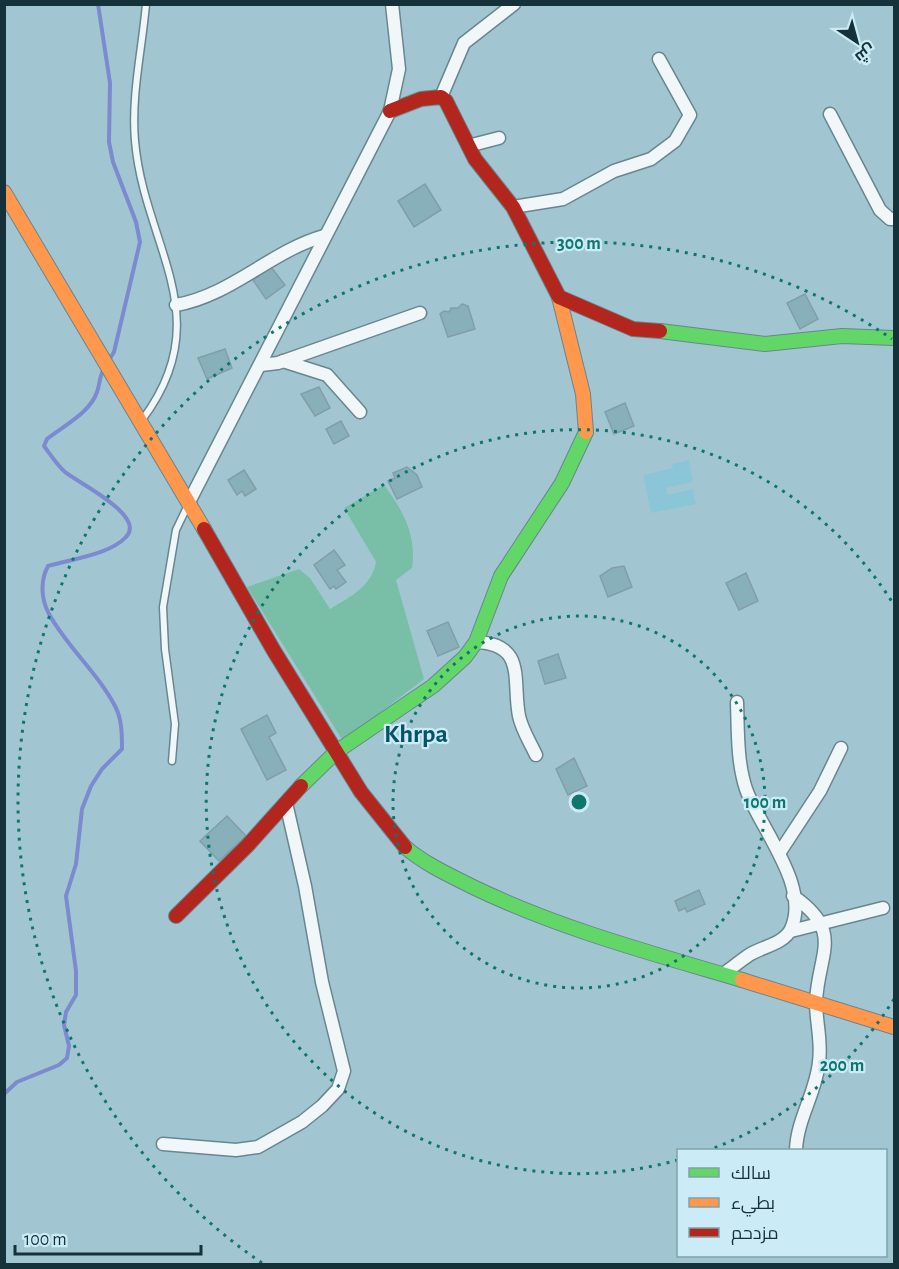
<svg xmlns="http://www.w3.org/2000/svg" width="899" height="1269" font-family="'Alegreya Sans',Cairo,sans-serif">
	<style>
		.built { fill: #8bc6d8 }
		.green { fill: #79bfa8 }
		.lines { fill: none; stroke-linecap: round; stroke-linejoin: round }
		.stream { stroke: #7c8ad0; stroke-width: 4 }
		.building { fill: #88b0bb; stroke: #829ea7; stroke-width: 1.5 }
		.lane-casing { stroke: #68868e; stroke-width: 9 }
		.street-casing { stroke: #68868e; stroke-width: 15 }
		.fast-casing { stroke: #68868e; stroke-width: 16 }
		.slow-casing { stroke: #68868e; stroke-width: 16 }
		.jam-casing { stroke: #68868e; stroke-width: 16 }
		.lane { stroke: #f1f6f8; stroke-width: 6 }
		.street { stroke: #f1f6f8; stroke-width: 12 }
		.fast { stroke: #63d668; stroke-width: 14 }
		.slow { stroke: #ff974d; stroke-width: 14 }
		.jam { stroke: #b3261e; stroke-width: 14 }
		.ring { fill: none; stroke: #0f766e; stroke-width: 3; stroke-dasharray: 3 6 }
		.labels { text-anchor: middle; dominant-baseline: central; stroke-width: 4.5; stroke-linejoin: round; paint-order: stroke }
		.neighbourhood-label { font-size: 26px; font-weight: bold; fill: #055466; stroke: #cbecf6 }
		.centre { fill: #0f766e; stroke: #cbecf6; stroke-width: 3 }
		.ring-label { font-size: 18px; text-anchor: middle; font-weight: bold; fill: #0f766e; stroke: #cbecf6; stroke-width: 4.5; stroke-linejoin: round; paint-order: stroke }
	</style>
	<rect width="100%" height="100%" fill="#a2c6d1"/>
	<path class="built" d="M689,460L693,482L666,488L668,495L693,489L696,504L651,513L643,475L673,468L672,464Z"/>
	<path class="green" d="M384,485C403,510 417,536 412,568L396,580L424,679L343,741L247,587L299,569L310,578L330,609C350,597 372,586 376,562L344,508Z"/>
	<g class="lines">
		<g class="stream">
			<path d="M98,4L110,83L109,142L113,162L136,222L140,242L114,352L109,360"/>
			<path d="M4,1094L17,1082L59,1065L67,1058L69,1046L64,1025L66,1012L76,995V971L66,896L76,864L82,809L91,786L102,769L122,749C122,736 122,720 116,708C99,674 67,647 49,614C41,599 40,581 48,566C71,559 109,555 126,537C147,516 77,482 65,472C57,465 50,454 44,446L47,439C63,426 90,413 97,392C100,384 99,377 104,369"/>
		</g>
	</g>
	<g class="building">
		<path d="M425,184L441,210L414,227L398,201Z"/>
		<path d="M271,267L285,285L266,299L253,280Z"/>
		<path d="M805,294L818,319L800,329L787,303Z"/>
		<path d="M462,304L468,306L475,329L448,337L440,314L444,311L449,312L451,308H458Z"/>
		<path d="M225,349L232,368L207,379L198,358Z"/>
		<path d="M319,387L330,408L315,416L301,394Z"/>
		<path d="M625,403L634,426L614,434L605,412Z"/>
		<path d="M341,421L349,436L334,444L326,429Z"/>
		<path d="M407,467L417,475L422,487L397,499L388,481L395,478L393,473Z"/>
		<path d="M244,470L256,489L245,496L242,491L237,495L228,480Z"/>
		<path d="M334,550L345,565L337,570L346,582L336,589L334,586L330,589L314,565Z"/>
		<path d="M624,566L632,587L608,597L600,576L612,568Z"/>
		<path d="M746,573L758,601L739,610L726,583Z"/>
		<path d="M448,622L459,647L438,656L427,631Z"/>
		<path d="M558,654L566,678L545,684L538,661Z"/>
		<path d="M267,715L276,733L269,737L286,770L267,780L241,729Z"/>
		<path d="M574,758L587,786L568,795L556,769Z"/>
		<path d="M227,816L246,836L219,861L200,841Z"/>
		<path d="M699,890L705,904L687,912L685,908L679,911L675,901Z"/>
	</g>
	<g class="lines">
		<defs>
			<g id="lane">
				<path d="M142,420C220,317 144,246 135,141C131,96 142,50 146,4"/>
				<path d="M172,761L175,724L165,649L163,607L176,530L188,505"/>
			</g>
			<g id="street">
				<path d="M441,97L464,43L514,4"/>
				<path d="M830,114L880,210L890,219H894"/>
				<path d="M468,146L499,138"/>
				<path d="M513,207L563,199L614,171L651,159L675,141L690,115L659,59"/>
				<path d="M176,305C232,295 271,251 324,236"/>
				<path d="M283,361L327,375L360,412"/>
				<path d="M261,365L278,363L420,313"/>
				<path d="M189,502L390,111L399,69L392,4"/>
				<path d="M476,642C527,644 512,681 519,716C522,730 530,742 536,755"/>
				<path d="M780,852L820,791L841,748"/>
				<path d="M793,896C845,932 818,953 816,1002C816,1022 822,1042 819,1062C816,1093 797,1119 796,1150"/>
				<path d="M791,931L883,908"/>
				<path d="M723,974C732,968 740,961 749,955C761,947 784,944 791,929C811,886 759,827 746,789C737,762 738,731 737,702"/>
				<path d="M163,1144L236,1150L258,1147L302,1122L322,1106L338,1089L344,1071L322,982L305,886L286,803"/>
			</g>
			<g id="fast">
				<path d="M660,331L765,344L842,336L894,338"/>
				<path d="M301,786L336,752L433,686L465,657L476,642L501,576L562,483L586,432"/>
				<path d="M405,847C425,864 447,874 471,886C557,928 651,953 742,980"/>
			</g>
			<g id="slow">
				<path d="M4,192L204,529"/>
				<path d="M559,297L583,394L586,432"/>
				<path d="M742,980L894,1027"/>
			</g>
			<g id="jam">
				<path d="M390,111L421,99L441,97L446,101L475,159L513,207L559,297L633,329L660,331"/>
				<path d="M204,529L274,651L361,792L405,847"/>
				<path d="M176,916L248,845L301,786"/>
			</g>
		</defs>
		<use href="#lane" class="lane-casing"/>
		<use href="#street" class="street-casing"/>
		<use href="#fast" class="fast-casing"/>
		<use href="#slow" class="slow-casing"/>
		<use href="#jam" class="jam-casing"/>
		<use href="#lane" class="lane"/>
		<use href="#street" class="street"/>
		<use href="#fast" class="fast"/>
		<use href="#slow" class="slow"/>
		<use href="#jam" class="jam"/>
	</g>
	<g class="ring">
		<circle cx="579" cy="802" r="186"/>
		<path d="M894 999A372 372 0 0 1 709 1150M678 1160A372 372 0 1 1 894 605"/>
		<path d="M262 1263A559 559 0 0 1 892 339"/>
	</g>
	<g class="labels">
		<g class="neighbourhood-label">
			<text x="416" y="734">Khrpa</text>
		</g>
	</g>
	<circle cx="579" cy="802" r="9" class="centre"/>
	<g class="ring-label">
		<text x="579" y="249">300 m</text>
		<text x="765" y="808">100 m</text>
		<text x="842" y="1071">200 m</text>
	</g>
	<rect width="899" height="1269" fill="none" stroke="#153139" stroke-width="12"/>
	<rect x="677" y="1149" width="210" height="108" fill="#cbecf6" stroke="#82a1aa" stroke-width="1.5"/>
	<rect x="689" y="1168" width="30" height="9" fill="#63d668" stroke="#82a1aa" stroke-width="1.5"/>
	<text x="731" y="1179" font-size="18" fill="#153139">سالك</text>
	<rect x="689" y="1198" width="30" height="9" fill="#ff974d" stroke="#82a1aa" stroke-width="1.5"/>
	<text x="731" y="1209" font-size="18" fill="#153139">بطيء</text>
	<rect x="689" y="1228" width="30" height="9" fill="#b3261e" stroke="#82a1aa" stroke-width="1.5"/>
	<text x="731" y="1239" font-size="18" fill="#153139">مزدحم</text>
	<g transform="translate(857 42) rotate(144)" stroke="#cbecf6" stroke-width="4.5" paint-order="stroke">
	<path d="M0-4.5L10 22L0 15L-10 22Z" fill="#153139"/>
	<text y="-9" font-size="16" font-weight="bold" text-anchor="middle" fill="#153139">ش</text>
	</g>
	<path d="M15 1245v9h186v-9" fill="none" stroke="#153139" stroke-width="3"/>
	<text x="24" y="1245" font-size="18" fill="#153139" stroke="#cbecf6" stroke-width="4.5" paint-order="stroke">100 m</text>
</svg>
